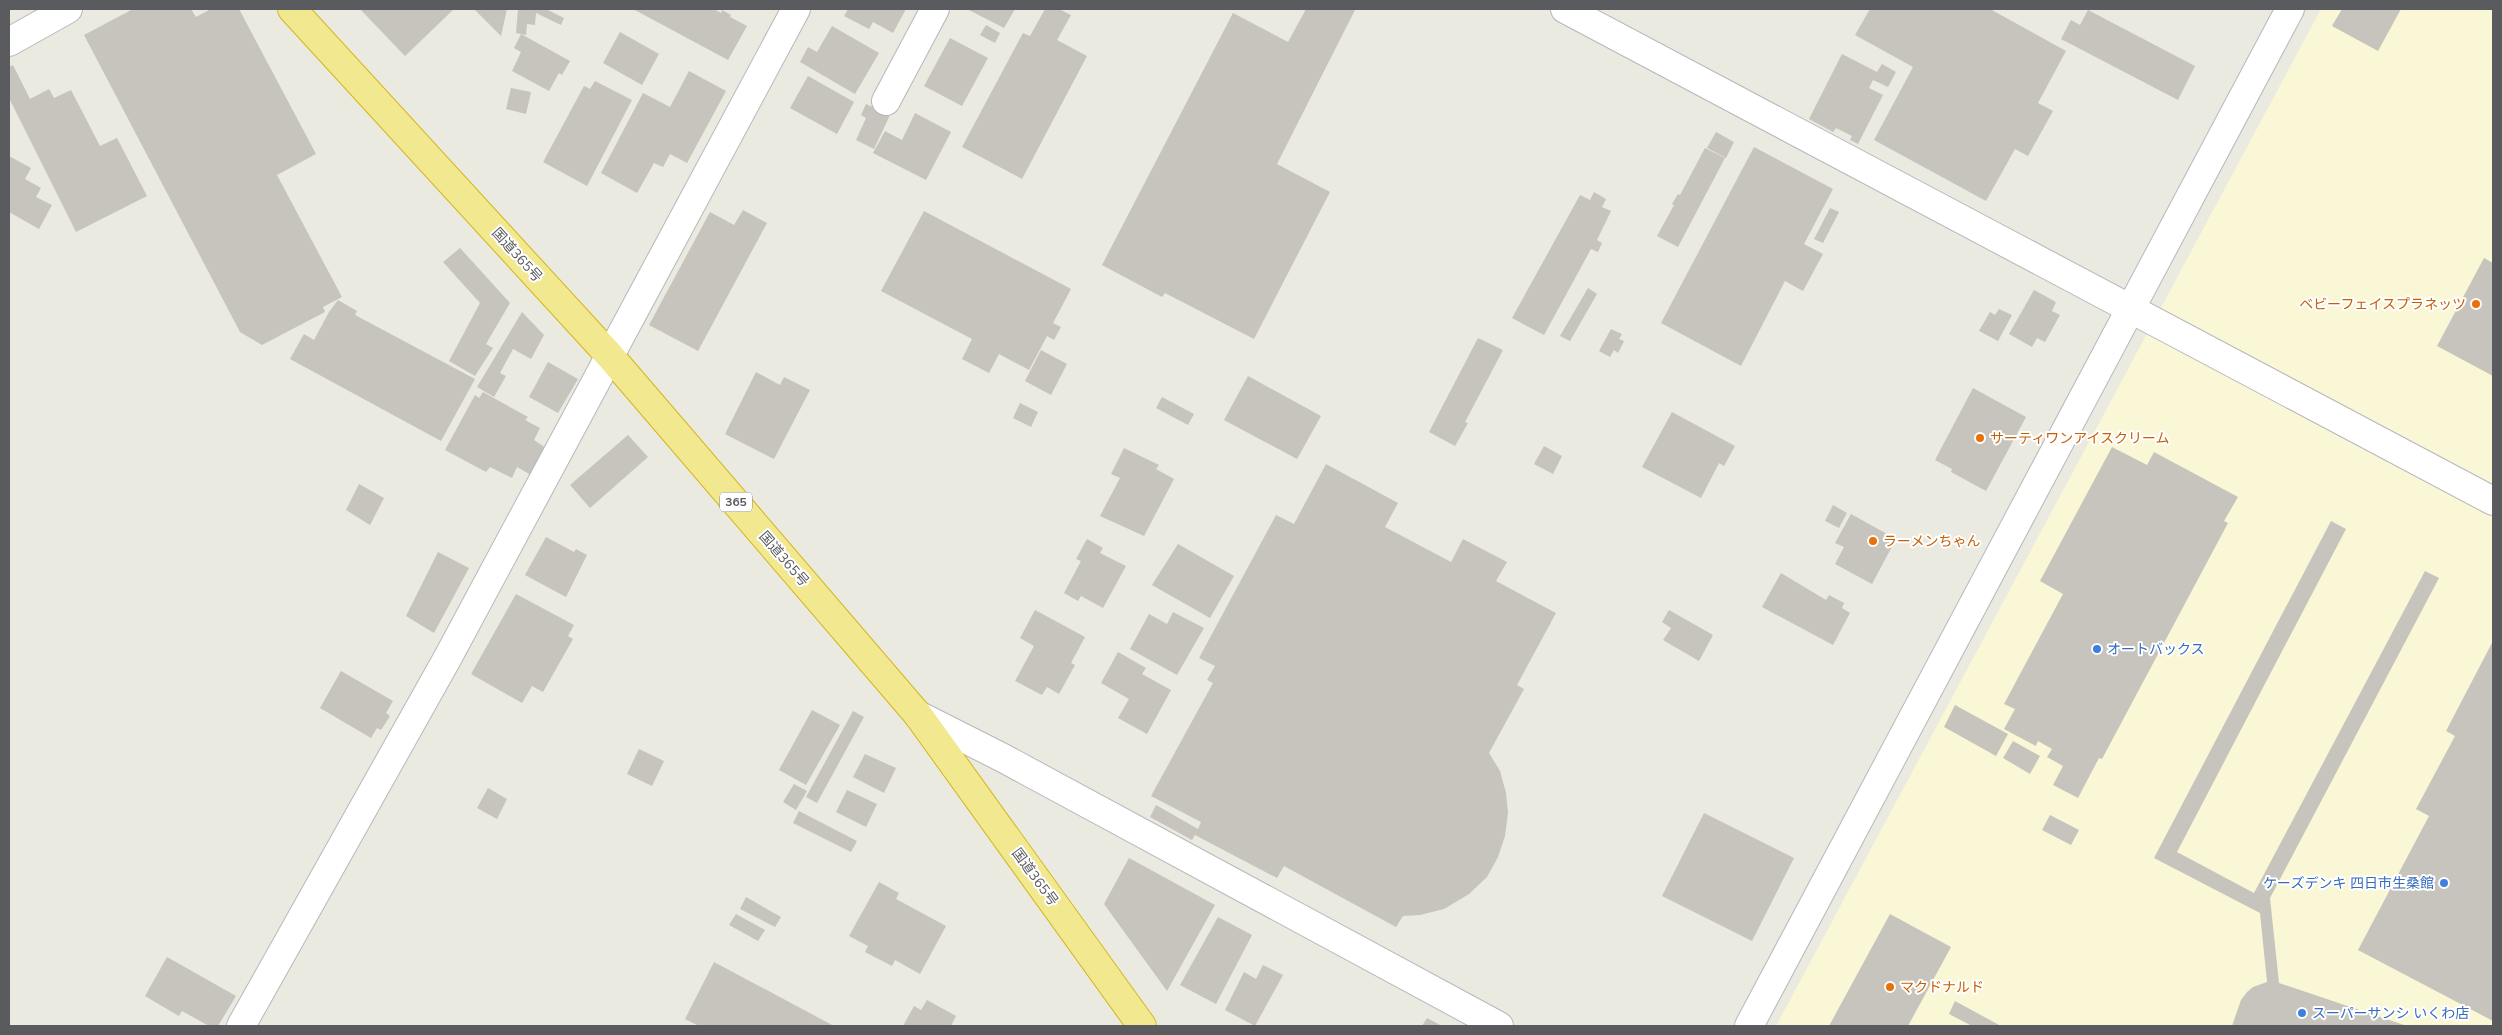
<svg xmlns="http://www.w3.org/2000/svg" width="2502" height="1035" font-family="'Nunito Sans','Noto Sans JP',sans-serif">
	<style>
		.commercial { fill: #f9f7d6 }
		.building { fill: #c6c4bd }
		.lines { fill: none; stroke-linecap: round; stroke-linejoin: round }
		.street-casing { stroke: #b6b7bc; stroke-width: 30 }
		.secondary-casing { stroke: #b6b8bd; stroke-width: 30 }
		.highway-casing { stroke: #d4b617; stroke-width: 30 }
		.street { stroke: #fff; stroke-width: 28 }
		.secondary { stroke: #fff; stroke-width: 28 }
		.highway { stroke: #f1e890; stroke-width: 28 }
		.food-dot { fill: #e8710a; stroke: #fff; stroke-width: 2 }
		.shop-dot { fill: #3f7fe0; stroke: #fff; stroke-width: 2 }
		.labels { text-anchor: middle; dominant-baseline: central; stroke-width: 4; stroke-linejoin: round; paint-order: stroke }
		.shield { fill: #fff; stroke: #8b8c8f; stroke-width: 1 }
		.shield-label { font-size: 12px; font-weight: bold; fill: #595b5f }
		.street-label { font-size: 14px; fill: #595b5f; stroke: #fff }
		.food-label { font-size: 14px; fill: #c56008; stroke: #fff; text-anchor: start }
		.shop-label { font-size: 14px; fill: #366cbe; stroke: #fff; text-anchor: start }
	</style>
	<rect width="100%" height="100%" fill="#eaeae0"/>
	<path class="commercial" d="M2321,9H2493V1026H1776Z"/>
	<g class="building">
		<path d="M133,9H191L196,17L211,9H239L316,154L277,175L342,297L323,307L325,312L262,345L240,332L84,35Z"/>
		<path d="M360,9H454L405,56Z"/>
		<path d="M474,9H507L501,36Z"/>
		<path d="M518,9H546L564,18L561,25L536,13L535,25L527,24L526,35L516,33Z"/>
		<path d="M633,9H714L721,13L722,10L731,15L730,17L747,26L728,60Z"/>
		<path d="M848,9H906L893,33L873,22L869,29L844,16Z"/>
		<path d="M967,9H1015L1004,28Z"/>
		<path d="M1045,9H1059L1071,15L1057,40L1087,56L1022,179L962,147L1023,33L1030,36Z"/>
		<path d="M1306,9L1355,10L1277,164L1330,192L1254,339L1165,293L1162,297L1102,265L1233,13L1288,42Z"/>
		<path d="M1870,9H1990L2066,51L2038,103L2053,111L2028,156L2015,149L1986,201L1874,140L1913,67L1855,35Z"/>
		<path d="M2342,9H2401L2378,51L2332,26Z"/>
		<path d="M2088,10L2195,66L2178,100L2061,39L2071,20L2080,25Z"/>
		<path d="M986,25L1000,33L995,43L980,35Z"/>
		<path d="M832,26L879,53L855,94L800,62L808,47L817,52Z"/>
		<path d="M620,32L659,54L642,85L603,63Z"/>
		<path d="M521,34L570,61L562,75L559,73L549,91L512,71L521,52L514,48Z"/>
		<path d="M950,38L988,58L962,106L924,86Z"/>
		<path d="M1842,54L1877,72L1882,64L1896,72L1888,87L1873,80L1869,88L1883,95L1858,144L1850,140L1852,136L1836,128L1833,132L1809,119Z"/>
		<path d="M13,65L30,99L49,89L54,98L71,90L100,146L117,138L147,196L76,232L9,98V67Z"/>
		<path d="M689,71L726,91L687,163L670,154L663,167L654,163L637,193L601,173L643,93L670,107Z"/>
		<path d="M808,76L854,102L837,134L790,108Z"/>
		<path d="M595,81L632,100L587,186L543,162L584,86L590,89Z"/>
		<path d="M511,88L531,92L526,114L506,109Z"/>
		<path d="M866,104L890,115L874,149L856,140L866,118L861,115Z"/>
		<path d="M915,113L951,132L926,180L873,153L885,131L902,140Z"/>
		<path d="M1716,132L1734,142L1726,158L1707,148Z"/>
		<path d="M1754,147L1833,189L1804,244L1823,254L1803,291L1785,281L1741,366L1661,323Z"/>
		<path d="M1705,148L1725,158L1678,247L1657,236L1674,205L1672,204L1678,194L1680,195Z"/>
		<path d="M9,156L31,168L25,179L41,188L36,197L52,205L39,229L9,212Z"/>
		<path d="M1594,192L1606,199L1602,207L1611,211L1597,240L1602,243L1598,252L1591,249L1544,335L1512,318L1580,195L1590,200Z"/>
		<path d="M1830,208L1839,212L1823,243L1814,239Z"/>
		<path d="M743,210L767,223L698,351L649,325L710,212L734,225Z"/>
		<path d="M924,211L1071,289L1053,323L1061,327L1054,340L1047,336L1029,370L999,354L989,373L962,359L972,339L881,291Z"/>
		<path d="M460,248L510,303L486,344L493,348L475,376L449,361L480,303L443,262Z"/>
		<path d="M2484,258L2493,263V376L2437,346Z"/>
		<path d="M1588,288L1597,294L1570,341L1560,336Z"/>
		<path d="M2034,290L2056,302L2052,311L2060,315L2045,342L2037,338L2032,347L2009,334Z"/>
		<path d="M338,300L357,311L355,315L475,379L441,441L290,359L304,334L314,340L329,312Z"/>
		<path d="M1999,309L2012,315L1998,341L1979,331L1990,312L1995,315Z"/>
		<path d="M522,312L544,335L531,359L513,349L500,373L506,376L494,397L477,387Z"/>
		<path d="M1611,329L1622,334L1619,339L1624,341L1618,353L1614,350L1610,357L1599,351Z"/>
		<path d="M1478,338L1503,350L1465,422L1468,423L1455,446L1429,432Z"/>
		<path d="M1041,350L1067,364L1051,395L1025,381Z"/>
		<path d="M548,362L578,379L558,413L529,397Z"/>
		<path d="M756,372L780,385L784,377L810,390L774,459L725,434Z"/>
		<path d="M1248,376L1321,416L1297,459L1224,420Z"/>
		<path d="M1973,388L2026,417L1986,491L1951,472L1952,469L1935,460Z"/>
		<path d="M483,392L528,417L525,420L540,428L534,440L546,448L531,475L517,467L512,478L490,467L486,472L445,450L475,395L479,398Z"/>
		<path d="M1162,397L1194,414L1188,425L1156,408Z"/>
		<path d="M1020,403L1038,412L1031,427L1013,418Z"/>
		<path d="M1672,412L1735,446L1724,466L1719,463L1701,498L1642,467Z"/>
		<path d="M628,435L648,457L590,508L570,485Z"/>
		<path d="M1544,446L1562,456L1553,474L1534,464Z"/>
		<path d="M2112,447L2147,465L2154,452L2238,497L2224,521L2228,523L2102,759L2099,758L2078,798L2053,785L2063,766L2047,757L2052,749L2038,741L2036,746L2004,729L2015,709L2004,704L2063,594L2040,581Z"/>
		<path d="M1124,448L1159,465L1156,469L1174,479L1144,536L1100,516L1120,478L1111,474Z"/>
		<path d="M1326,464L1398,503L1385,527L1451,562L1463,539L1507,562L1496,581L1556,613L1517,685L1524,689L1489,753L1500,771L1506,793L1508,813L1505,836L1498,857L1487,877L1469,894L1444,909L1420,915L1403,916L1396,927L1284,866L1277,878L1195,835L1192,840L1150,817L1156,805L1198,829L1201,822L1151,796L1213,683L1207,680L1215,666L1199,658L1276,515L1294,524Z"/>
		<path d="M359,484L384,498L370,525L346,510Z"/>
		<path d="M1833,505L1847,513L1839,528L1825,521Z"/>
		<path d="M1851,514L1896,539L1872,584L1835,564L1844,547L1835,543Z"/>
		<path d="M2331,521L2346,529L2177,852L2254,893L2425,571L2439,578L2270,898L2279,983L2407,1026H2232L2241,1000L2247,992L2253,987L2267,982L2260,913L2154,858Z"/>
		<path d="M546,537L574,552L576,549L587,555L566,597L525,575Z"/>
		<path d="M1087,539L1103,548L1100,553L1126,566L1103,608L1081,596L1078,601L1064,593L1081,561L1076,559Z"/>
		<path d="M1178,544L1234,576L1210,618L1152,585Z"/>
		<path d="M438,552L469,568L434,633L406,616Z"/>
		<path d="M1781,573L1826,600L1829,595L1844,603L1842,608L1850,613L1833,645L1762,607Z"/>
		<path d="M516,594L574,625L568,636L573,639L543,692L532,686L522,703L471,674Z"/>
		<path d="M1035,610L1085,637L1071,663L1075,665L1059,694L1047,687L1042,695L1015,681L1034,646L1020,638Z"/>
		<path d="M1669,610L1713,635L1699,661L1663,640L1671,628L1662,622Z"/>
		<path d="M1173,612L1204,628L1177,675L1130,649L1149,614L1167,624Z"/>
		<path d="M2493,641V1021L2358,950L2429,816L2416,809L2455,736L2446,731Z"/>
		<path d="M1118,652L1146,668L1142,674L1171,690L1147,734L1118,718L1129,699L1101,683Z"/>
		<path d="M341,671L393,701L386,713L390,716L381,730L377,728L371,738L320,708Z"/>
		<path d="M1955,705L2008,734L1996,756L1944,727Z"/>
		<path d="M812,710L840,725L806,785L779,770Z"/>
		<path d="M853,711L864,717L817,803L806,797Z"/>
		<path d="M2013,741L2040,756L2030,774L2003,758Z"/>
		<path d="M639,749L664,761L652,786L627,774Z"/>
		<path d="M865,754L896,768L884,793L853,777Z"/>
		<path d="M794,784L807,791L796,810L783,802Z"/>
		<path d="M488,788L507,799L497,819L477,808Z"/>
		<path d="M847,790L877,804L866,827L836,812Z"/>
		<path d="M799,811L857,841L851,852L793,823Z"/>
		<path d="M1704,813L1794,858L1752,941L1662,896Z"/>
		<path d="M2050,815L2079,830L2071,845L2042,830Z"/>
		<path d="M1129,858L1215,905L1167,991L1104,904Z"/>
		<path d="M879,882L899,893L896,899L946,926L920,974L895,960L892,966L865,952L868,946L849,936Z"/>
		<path d="M746,897L781,917L775,927L740,909Z"/>
		<path d="M736,914L765,930L758,941L729,925Z"/>
		<path d="M1890,914L1951,947L1908,1026H1829Z"/>
		<path d="M1218,917L1252,935L1216,1004L1180,985Z"/>
		<path d="M167,957L236,996L218,1026H209L182,1011L179,1016L145,996Z"/>
		<path d="M714,962L834,1026H699L685,1019Z"/>
		<path d="M1263,965L1283,975L1255,1026L1225,1010L1244,972L1256,979Z"/>
		<path d="M927,1000L956,1016L951,1026H903L914,1006L921,1010Z"/>
		<path d="M1955,1001L2001,1026H1972L1949,1014Z"/>
		<path d="M1427,1018L1442,1026H1422Z"/>
	</g>
	<g class="lines">
		<defs>
			<g id="street">
				<path d="M1565,9L2493,501"/>
				<path d="M9,42L68,9"/>
				<path d="M886,101L935,9"/>
				<path d="M918,715L1003,758L1499,1026"/>
				<path d="M241,1026L447,659L796,9"/>
			</g>
			<path id="secondary" d="M1749,1026L2290,9"/>
			<path id="highway" d="M292,9L610,356L918,715L1142,1026"/>
		</defs>
		<use href="#street" class="street-casing"/>
		<use href="#secondary" class="secondary-casing"/>
		<use href="#highway" class="highway-casing"/>
		<use href="#street" class="street"/>
		<use href="#secondary" class="secondary"/>
		<use href="#highway" class="highway"/>
	</g>
	<g class="food-dot">
		<circle cx="2476" cy="304" r="5"/>
		<circle cx="1980" cy="438" r="5"/>
		<circle cx="1873" cy="541" r="5"/>
		<circle cx="1890" cy="987" r="5"/>
	</g>
	<g class="shop-dot">
		<circle cx="2097" cy="649" r="5"/>
		<circle cx="2444" cy="883" r="5"/>
		<circle cx="2302" cy="1013" r="5"/>
	</g>
	<g class="labels">
		<rect class="shield" x="720" y="492.5" width="32" height="19" rx="4"/>
		<g class="shield-label">
			<text x="736" y="502">365</text>
		</g>
		<g class="street-label">
			<text transform="translate(517 255) rotate(48)">国道365号</text>
			<text transform="translate(784 559) rotate(49)">国道365号</text>
			<text transform="translate(1035 877) rotate(54)">国道365号</text>
		</g>
		<g class="food-label">
			<text x="2466" y="304" text-anchor="end">ベビーフェイスプラネッツ</text>
			<text x="1990" y="438">サーティワンアイスクリーム</text>
			<text x="1883" y="541">ラーメンちゃん</text>
			<text x="1900" y="987">マクドナルド</text>
		</g>
		<g class="shop-label">
			<text x="2107" y="649">オートバックス</text>
			<text x="2434" y="883" text-anchor="end">ケーズデンキ 四日市生桑館</text>
			<text x="2312" y="1013">スーパーサンシ いくわ店</text>
		</g>
	</g>
	<rect width="2502" height="1035" fill="none" stroke="#595b5f" stroke-width="20"/>
</svg>
